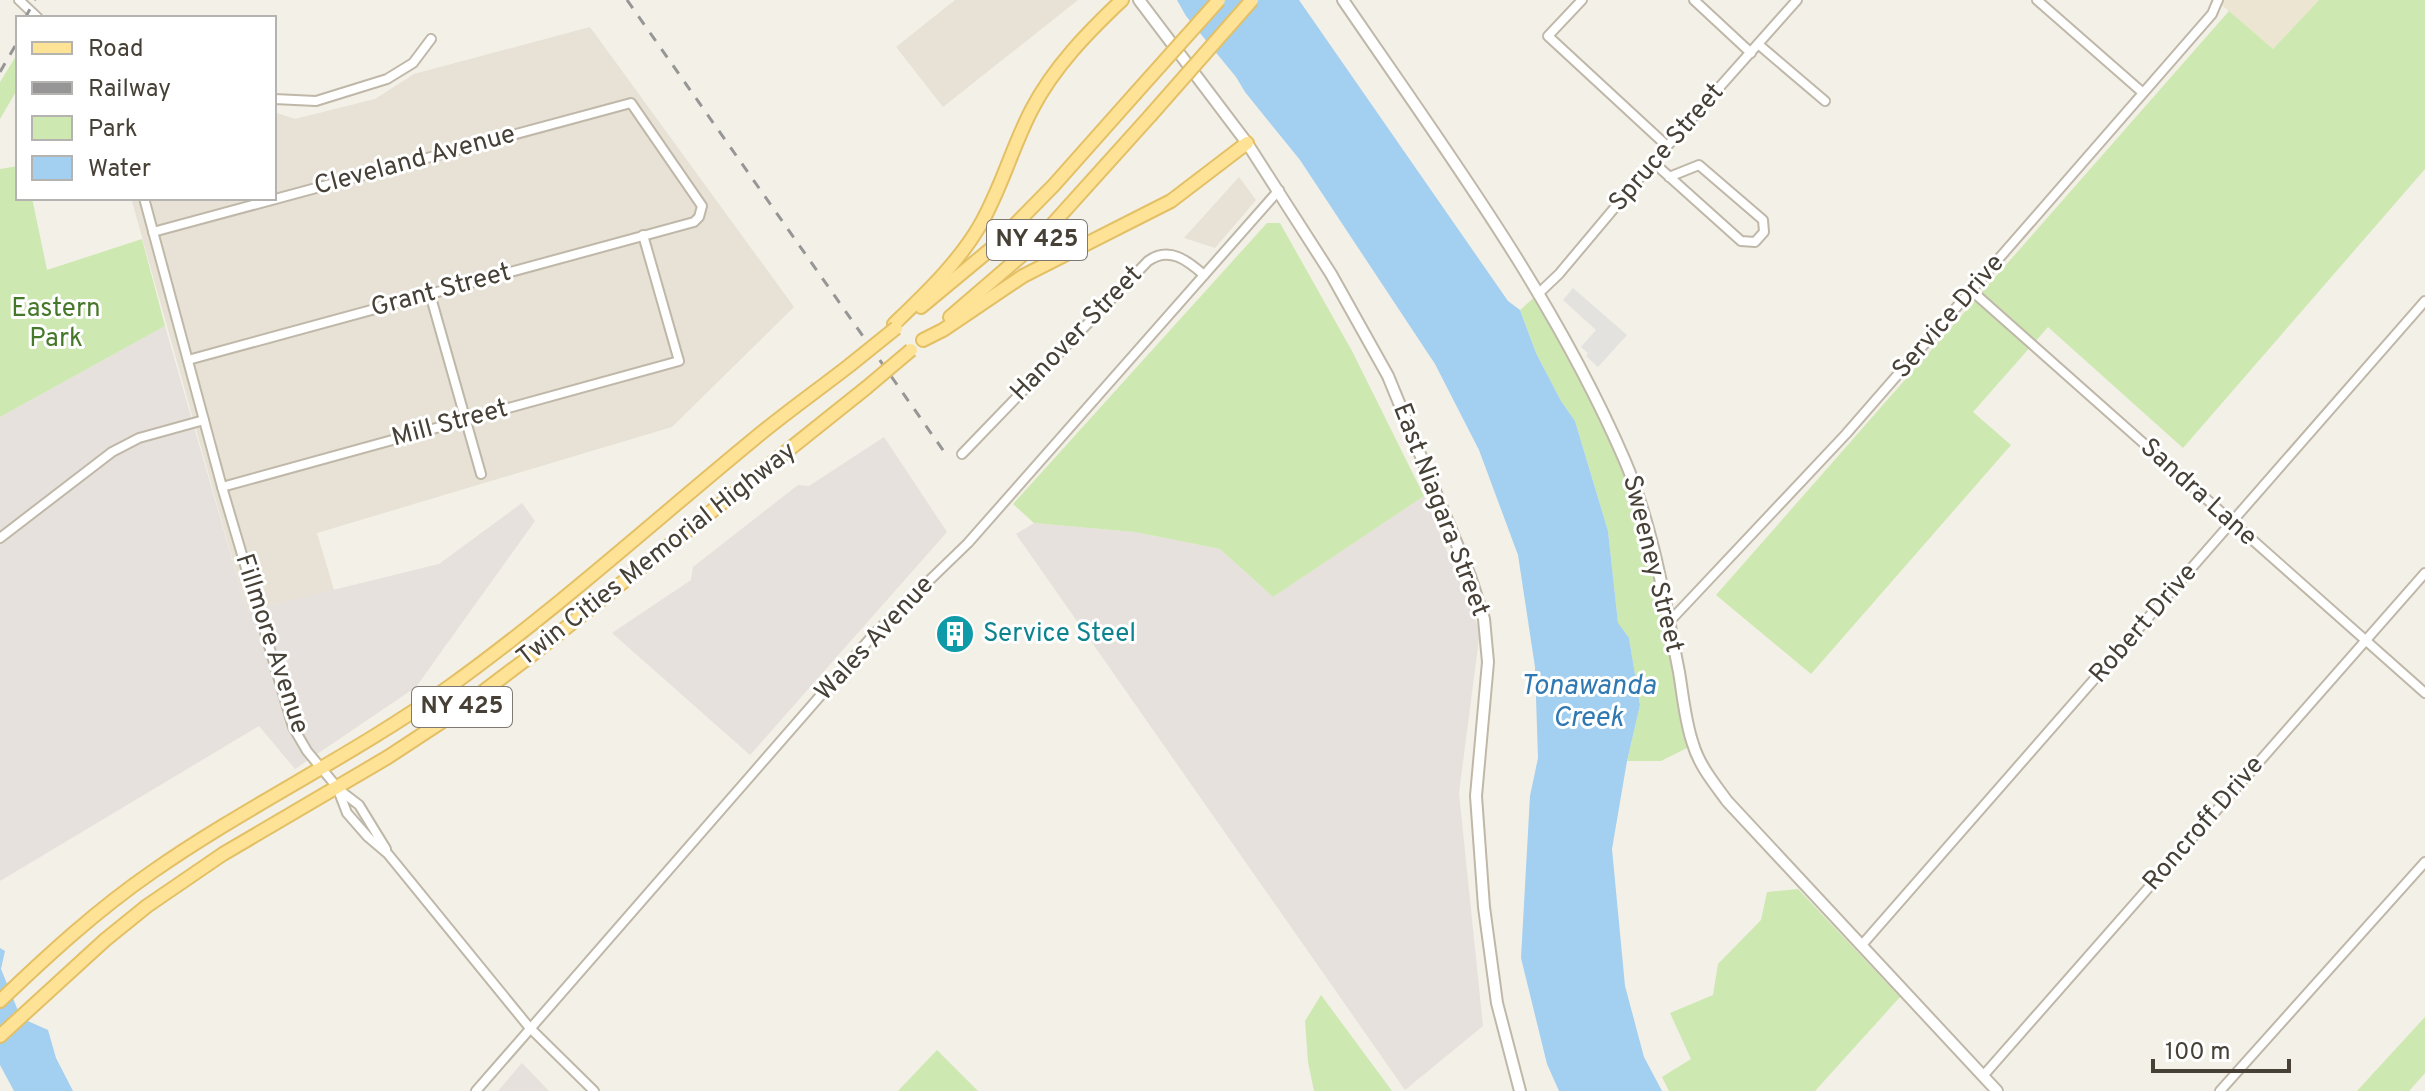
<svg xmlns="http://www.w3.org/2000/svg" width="2425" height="1091" font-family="Overpass,sans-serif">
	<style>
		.residential { fill: #e7e2d5 }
		.industrial { fill: #e6e1dc }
		.education { fill: #ece5d1 }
		.green { fill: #cde8b0 }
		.parking { fill: #e4e2df }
		.water { fill: #a3cff0 }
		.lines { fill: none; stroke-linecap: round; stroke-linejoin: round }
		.minor-casing { stroke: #bfb8a9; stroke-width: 12 }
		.tertiary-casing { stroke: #bfb8a9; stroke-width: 14 }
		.primary-casing { stroke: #e3c065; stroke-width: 16 }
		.minor { stroke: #fff; stroke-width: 8 }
		.tertiary { stroke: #fff; stroke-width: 10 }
		.primary { stroke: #fee295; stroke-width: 12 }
		.rail { stroke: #969696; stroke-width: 3; stroke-dasharray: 10 10; stroke-linecap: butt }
		.primary-bridge-casing { stroke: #e3c065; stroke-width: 16; stroke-linecap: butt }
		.primary-bridge { stroke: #fee295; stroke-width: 12 }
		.labels { text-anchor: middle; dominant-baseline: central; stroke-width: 6; stroke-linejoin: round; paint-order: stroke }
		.shield { fill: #fff; stroke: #7e7972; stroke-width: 2 }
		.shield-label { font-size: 24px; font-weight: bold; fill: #464036 }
		.street-label { font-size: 26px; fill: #464036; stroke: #fff }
		.park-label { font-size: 26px; fill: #457829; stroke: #fff }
		.culture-label { font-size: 26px; fill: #0d838f; stroke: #fff; text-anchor: start }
		.water-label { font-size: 28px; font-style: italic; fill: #2f78b2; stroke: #fff }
	</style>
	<rect width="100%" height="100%" fill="#f3f0e7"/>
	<g class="residential">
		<path d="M955,0H1078L943,107L896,47Z"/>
		<path d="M590,27L794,307L672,427L317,533L334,590L247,611L131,198H274V112L295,119L375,99L414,74Z"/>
		<path d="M1239,177L1256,200L1215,248L1184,238Z"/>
	</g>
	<g class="industrial">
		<path d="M165,326L247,611L439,564L522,503L535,521L416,687L295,769L259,726L0,881V417Z"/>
		<path d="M884,437L947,532L750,755L612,633L691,580L693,567L798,485L809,486Z"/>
		<path d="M1424,496L1480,631L1459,793L1483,1026L1405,1090L1016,534L1034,523L1135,532L1220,549L1273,597Z"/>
		<path d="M522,1063L549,1091H498Z"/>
	</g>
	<path class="education" d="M2216,0H2319L2273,49Z"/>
	<g class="green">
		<path d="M2319,0H2425V169L2183,448L2048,327L1973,412L2011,445L1811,674L1716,595L2229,11L2273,49Z"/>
		<path d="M18,53V88L0,119V82Z"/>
		<path d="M18,166V198H32L47,270L142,239L165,326L0,417V169Z"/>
		<path d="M1267,223H1280L1352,351L1424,496L1273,597L1220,549L1135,532L1034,523L1013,504Z"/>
		<path d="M1538,294L1625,462L1666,604L1693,745L1661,761H1627L1640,705L1629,638L1618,624L1608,531L1575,421L1561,401L1536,353L1520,310Z"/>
		<path d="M1798,889L1900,997L1815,1091H1669L1662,1077L1691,1059L1670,1013L1713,995L1718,964L1761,920L1767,892Z"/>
		<path d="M1321,995L1392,1091H1314L1308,1062L1305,1021Z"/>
		<path d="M2425,1017V1073L2409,1091H2357Z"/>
		<path d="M937,1050L978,1091H898Z"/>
	</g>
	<path class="parking" d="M1573,288L1627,335L1598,367L1586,356L1588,353L1581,347L1596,330L1563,300Z"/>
	<g class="water">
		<path d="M1177,0H1299L1508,301L1520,310L1536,353L1561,401L1575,421L1608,531L1618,623L1629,638L1640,705L1627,761L1612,849L1625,986L1644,1057L1662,1091H1559L1547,1064L1521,958L1530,796L1538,758L1535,667L1518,555L1479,450L1435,364L1300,160L1245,92L1236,77L1186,16Z"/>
		<path d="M0,948L5,951L1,969L21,1018L48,1030L56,1058L73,1091H14L0,1065Z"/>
	</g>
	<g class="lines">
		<defs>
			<g id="minor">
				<path d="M19,0L38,18"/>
				<path d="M1582,0L1548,36L1667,146"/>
				<path d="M1694,0L1751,53"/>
				<path d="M2037,0L2142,92"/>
				<path d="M1758,44L1825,101"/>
				<path d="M274,99L316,101L387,79L413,63L431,39"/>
				<path d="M1653,162L1741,241L1755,242L1764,232L1763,220L1699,165L1669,177"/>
				<path d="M144,198L222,487L293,727L307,751L337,787L347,813L368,837L388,854L529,1027L594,1091"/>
				<path d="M153,232L631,103L702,206L699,217L694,222L188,360"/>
				<path d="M1972,291L2425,693"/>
				<path d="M430,294L481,474"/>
				<path d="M1538,294L1559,274L1653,162L1797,0"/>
				<path d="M962,454L1148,261C1169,246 1187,260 1204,275"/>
				<path d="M222,487L679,361L643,235"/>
				<path d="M0,538L112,452L139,438L204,420"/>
				<path d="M1669,622L1846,434L2212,14L2218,0"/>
				<path d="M338,789L359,805L386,849"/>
				<path d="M1861,946L2425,301"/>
				<path d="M1983,1076L2425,573"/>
				<path d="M476,1091L875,633L968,543L1279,190"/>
				<path d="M2220,1091L2425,862"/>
			</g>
			<g id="tertiary">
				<path d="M1139,0L1247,143L1331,274L1388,376L1470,576L1484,619L1488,662L1476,796L1484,907L1497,1003L1520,1091"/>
				<path d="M1343,0C1444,148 1554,296 1625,461C1653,527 1665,602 1679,672C1683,696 1685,721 1693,744C1699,765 1714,783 1727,801L1997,1091"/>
			</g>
			<g id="primary">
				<path d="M921,307L992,248L1054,185L1134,95"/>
				<path d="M950,317L1021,256L1050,227L1150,116"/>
				<path d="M894,324C925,294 957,264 979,227C1001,190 1012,147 1032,109C1054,67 1087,33 1122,0"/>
				<path d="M923,340L943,330L1023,276L1171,201L1247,143"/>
				<path d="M0,1001C48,955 97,910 152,872C248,805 354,755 449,687C556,610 653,522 754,439C785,413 818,390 850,365"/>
				<path d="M0,1036L105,940L147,906L223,854L388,757L455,713L533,654L866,388"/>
			</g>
		</defs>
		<use href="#minor" class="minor-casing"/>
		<use href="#tertiary" class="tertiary-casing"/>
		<use href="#primary" class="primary-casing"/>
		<use href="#minor" class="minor"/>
		<use href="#tertiary" class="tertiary"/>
		<use href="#primary" class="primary"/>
		<g class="rail">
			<path d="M627,0L945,453"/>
			<path d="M25,18L35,0"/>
			<path d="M0,72L18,41"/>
		</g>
		<defs>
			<g id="primary-bridge">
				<path d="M1134,95L1219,0"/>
				<path d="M1150,116L1252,0"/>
				<path d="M850,365L896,328"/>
				<path d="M866,388L911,350"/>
			</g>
		</defs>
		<use href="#primary-bridge" class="primary-bridge-casing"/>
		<use href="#primary-bridge" class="primary-bridge"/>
	</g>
	<defs>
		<symbol id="building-disc" viewBox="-11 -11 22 22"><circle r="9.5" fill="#0f9aa8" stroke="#fff"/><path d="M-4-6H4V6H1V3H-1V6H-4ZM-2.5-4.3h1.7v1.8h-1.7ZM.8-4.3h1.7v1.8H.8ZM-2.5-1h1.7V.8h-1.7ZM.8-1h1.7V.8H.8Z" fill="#fff"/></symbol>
	</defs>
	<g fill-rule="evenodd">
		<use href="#building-disc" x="933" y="612" width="44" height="44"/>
	</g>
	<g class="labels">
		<g class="shield">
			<rect x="987" y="220" width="100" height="40" rx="6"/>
			<rect x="412" y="687" width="100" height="40" rx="6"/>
		</g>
		<g class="shield-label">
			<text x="1037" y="240">NY 425</text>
			<text x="462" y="707">NY 425</text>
		</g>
		<g class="street-label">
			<text transform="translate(1667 148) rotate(-49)">Spruce Street</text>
			<text transform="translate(415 161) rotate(-15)">Cleveland Avenue</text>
			<text transform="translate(441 291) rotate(-15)">Grant Street</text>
			<text transform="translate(1949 317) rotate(-49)">Service Drive</text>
			<text transform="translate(1077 334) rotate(-46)">Hanover Street</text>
			<text transform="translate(450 424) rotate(-15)">Mill Street</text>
			<text transform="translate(2198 493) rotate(42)">Sandra Lane</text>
			<text transform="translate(1440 510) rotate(69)">East Niagara Street</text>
			<text transform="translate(657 555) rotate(-38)">Twin Cities Memorial Highway</text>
			<text transform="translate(1652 564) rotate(76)">Sweeney Street</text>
			<text transform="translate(2144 624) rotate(-49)">Robert Drive</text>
			<text transform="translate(875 639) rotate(-47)">Wales Avenue</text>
			<text transform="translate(271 644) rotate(72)">Fillmore Avenue</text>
			<text transform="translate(2204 824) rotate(-49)">Roncroff Drive</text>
		</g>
		<g class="park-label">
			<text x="56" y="309">Eastern<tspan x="56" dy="30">Park</tspan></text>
		</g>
		<g class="culture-label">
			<text x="983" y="634">Service Steel</text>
		</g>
		<g class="water-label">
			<text x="1588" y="687">Tonawanda<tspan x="1588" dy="32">Creek</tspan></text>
		</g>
	</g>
	<rect x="16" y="16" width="260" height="184" fill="#ffffff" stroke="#b5b3af" stroke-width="2"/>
	<rect x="32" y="42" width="40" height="12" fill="#fee295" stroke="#b5b3af" stroke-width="2"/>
	<text x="88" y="56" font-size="24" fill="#464036">Road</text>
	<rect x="32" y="82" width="40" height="12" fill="#969696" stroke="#b5b3af" stroke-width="2"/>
	<text x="88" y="96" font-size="24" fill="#464036">Railway</text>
	<rect x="32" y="116" width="40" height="24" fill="#cde8b0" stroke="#b5b3af" stroke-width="2"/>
	<text x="88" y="136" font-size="24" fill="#464036">Park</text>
	<rect x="32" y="156" width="40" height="24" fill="#a3cff0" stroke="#b5b3af" stroke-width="2"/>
	<text x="88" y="176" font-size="24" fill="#464036">Water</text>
	<path d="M2153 1059v12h136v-12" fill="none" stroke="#464036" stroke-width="4"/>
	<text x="2165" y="1059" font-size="24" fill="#464036" stroke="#ffffff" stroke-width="6" paint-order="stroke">100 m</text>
</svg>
